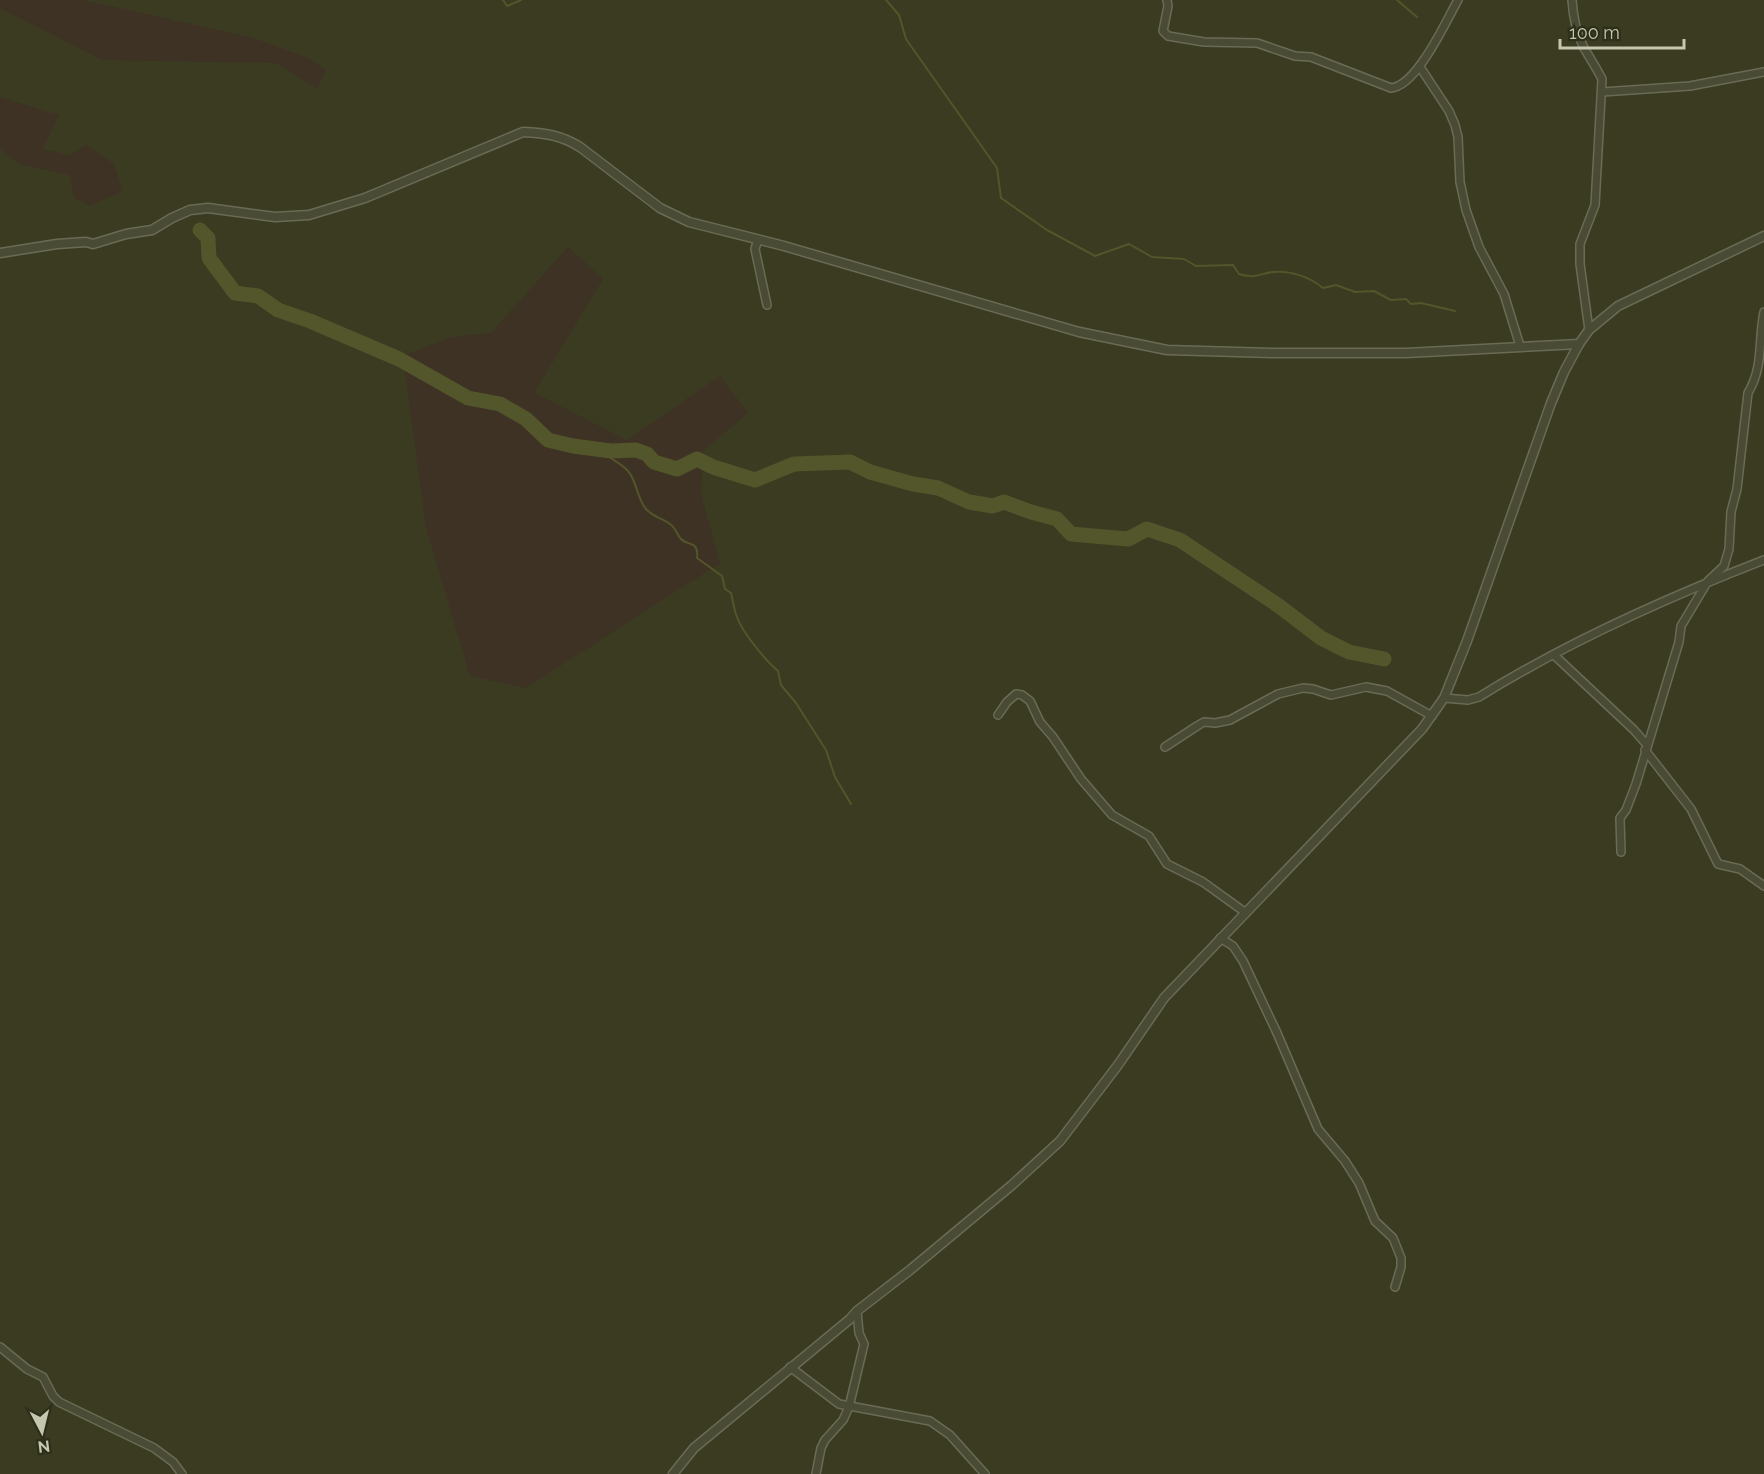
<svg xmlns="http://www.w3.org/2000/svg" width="1764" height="1474" font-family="Raleway,sans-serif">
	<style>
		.green { fill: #3e3225 }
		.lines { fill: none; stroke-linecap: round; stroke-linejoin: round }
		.stream { stroke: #53552a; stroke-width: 2 }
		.river { stroke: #53552a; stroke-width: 15 }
		.minor-casing { stroke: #6a6b55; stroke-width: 10 }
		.tertiary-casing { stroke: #6a6b55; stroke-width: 11 }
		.minor { stroke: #4a4b35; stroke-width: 7 }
		.tertiary { stroke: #4a4b35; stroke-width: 8 }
	</style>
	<rect width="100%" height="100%" fill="#3a3b21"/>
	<g class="green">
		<path d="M0,0H83L250,37L306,57L326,70L317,89L276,63L102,60L0,8Z"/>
		<path d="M0,97L59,115L43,149L69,155L86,145L114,164L123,191L90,206L74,197L69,175L19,164L0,148Z"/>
		<path d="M568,247L603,279L534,393L627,440L720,376L748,413L703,451L701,494L720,563L526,688L470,676L426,528L403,356L451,337L491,333Z"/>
	</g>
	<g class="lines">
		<g class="stream">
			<path d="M503,0L507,6L521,0"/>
			<path d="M886,0L899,15L906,39L997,168L1001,198L1047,230L1095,256L1129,244L1152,257L1184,259L1196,266L1233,265L1239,274C1258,279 1256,274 1273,272C1290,270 1310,277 1323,288L1336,285L1355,292L1374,291L1391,300L1406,299L1411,304L1421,303L1455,311"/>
			<path d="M1397,0L1417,17"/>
			<path d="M603,450C608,459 620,462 628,471C637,481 637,499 646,509C653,517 662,518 670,524C676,528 677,535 681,539C687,546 699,540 697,558L722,576L725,589L731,593C733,601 734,610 737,617C742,632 766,661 778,671L781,685L796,703L826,750L835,777L851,804"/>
		</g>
		<path class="river" d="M200,230L208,238L209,258L235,293L258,296L278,310L310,321L399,359L468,398L500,404L526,419L548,440L573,446L611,451L636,450L647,454L654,462L677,469L697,459L713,467L755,480L794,464L850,462L870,472L913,484L938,488L969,502L993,506L1004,502L1031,512L1057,519L1071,534L1128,539L1147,529L1180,540L1279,606L1321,638L1349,652L1384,659"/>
		<defs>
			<g id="minor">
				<path d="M1167,0L1168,6L1163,31L1168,36L1204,42L1257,43L1295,56L1311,57L1391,88C1417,86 1446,21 1458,0"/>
				<path d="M1572,0C1573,15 1576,32 1583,46C1589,57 1596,67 1602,79L1595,205L1580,244V264L1589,330"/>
				<path d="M1420,67L1449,111L1455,125L1458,137L1460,182L1466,210L1479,247L1504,294L1520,346"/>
				<path d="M1602,92L1690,86L1764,72"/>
				<path d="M758,239L755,249L767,305"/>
				<path d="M1554,655L1634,730L1647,745"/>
				<path d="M1444,698L1468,700L1479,697C1569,641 1666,598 1764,560"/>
				<path d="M998,715L1007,702L1016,694L1022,695L1030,701L1040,722L1053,737L1081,779L1112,815L1149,836L1167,864L1203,882L1246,913"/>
				<path d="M1165,747L1197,726L1204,722L1215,723L1230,720L1278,694L1303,688L1313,689L1331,695L1366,687L1387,691L1432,716"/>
				<path d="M1645,750L1691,809L1718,864L1740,869L1764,886"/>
				<path d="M1621,852L1620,818L1626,810L1636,784L1679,642L1681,626L1708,581L1724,566L1729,549L1731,512L1737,489L1748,393C1764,366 1758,341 1764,312"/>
				<path d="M1220,938L1233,946L1243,961L1277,1033L1318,1129L1345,1161L1359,1183L1375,1221L1393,1238L1401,1258V1267L1395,1287"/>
				<path d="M0,1347L27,1369L43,1377L53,1396L59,1402L154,1448L173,1462L182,1474"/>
				<path d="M790,1367L839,1404L930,1421L950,1435L985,1474"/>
				<path d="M816,1474L821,1448L825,1440L843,1420L849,1407L864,1344L859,1333L857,1311"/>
			</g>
			<g id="tertiary">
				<path d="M0,253L57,244L86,242L93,244L126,234L152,230L172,218L190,210L208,208L275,217L309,215L365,198L523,132C544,133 561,135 580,147L660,208L689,222L784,246L1079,332L1167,350L1274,353H1406L1579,344"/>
				<path d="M673,1474L694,1448L850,1319L857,1311L910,1270L1012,1185L1060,1141L1118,1065L1164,998L1422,729L1444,698L1467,641L1551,403L1564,372L1579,344L1589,330L1618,306L1764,236"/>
			</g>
		</defs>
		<use href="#minor" class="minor-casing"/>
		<use href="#tertiary" class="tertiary-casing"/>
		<use href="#minor" class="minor"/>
		<use href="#tertiary" class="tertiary"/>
	</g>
	<g transform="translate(42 1432) rotate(173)" stroke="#2e2f1a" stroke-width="4.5" paint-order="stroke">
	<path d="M0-4.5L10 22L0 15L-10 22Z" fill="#c5c7af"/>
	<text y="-9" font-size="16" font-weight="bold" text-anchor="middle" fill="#c5c7af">N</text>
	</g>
	<path d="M1560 39v9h124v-9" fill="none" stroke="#c5c7af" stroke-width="3"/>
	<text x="1569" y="39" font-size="18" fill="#c5c7af" stroke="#2e2f1a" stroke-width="4.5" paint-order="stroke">100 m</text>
</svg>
